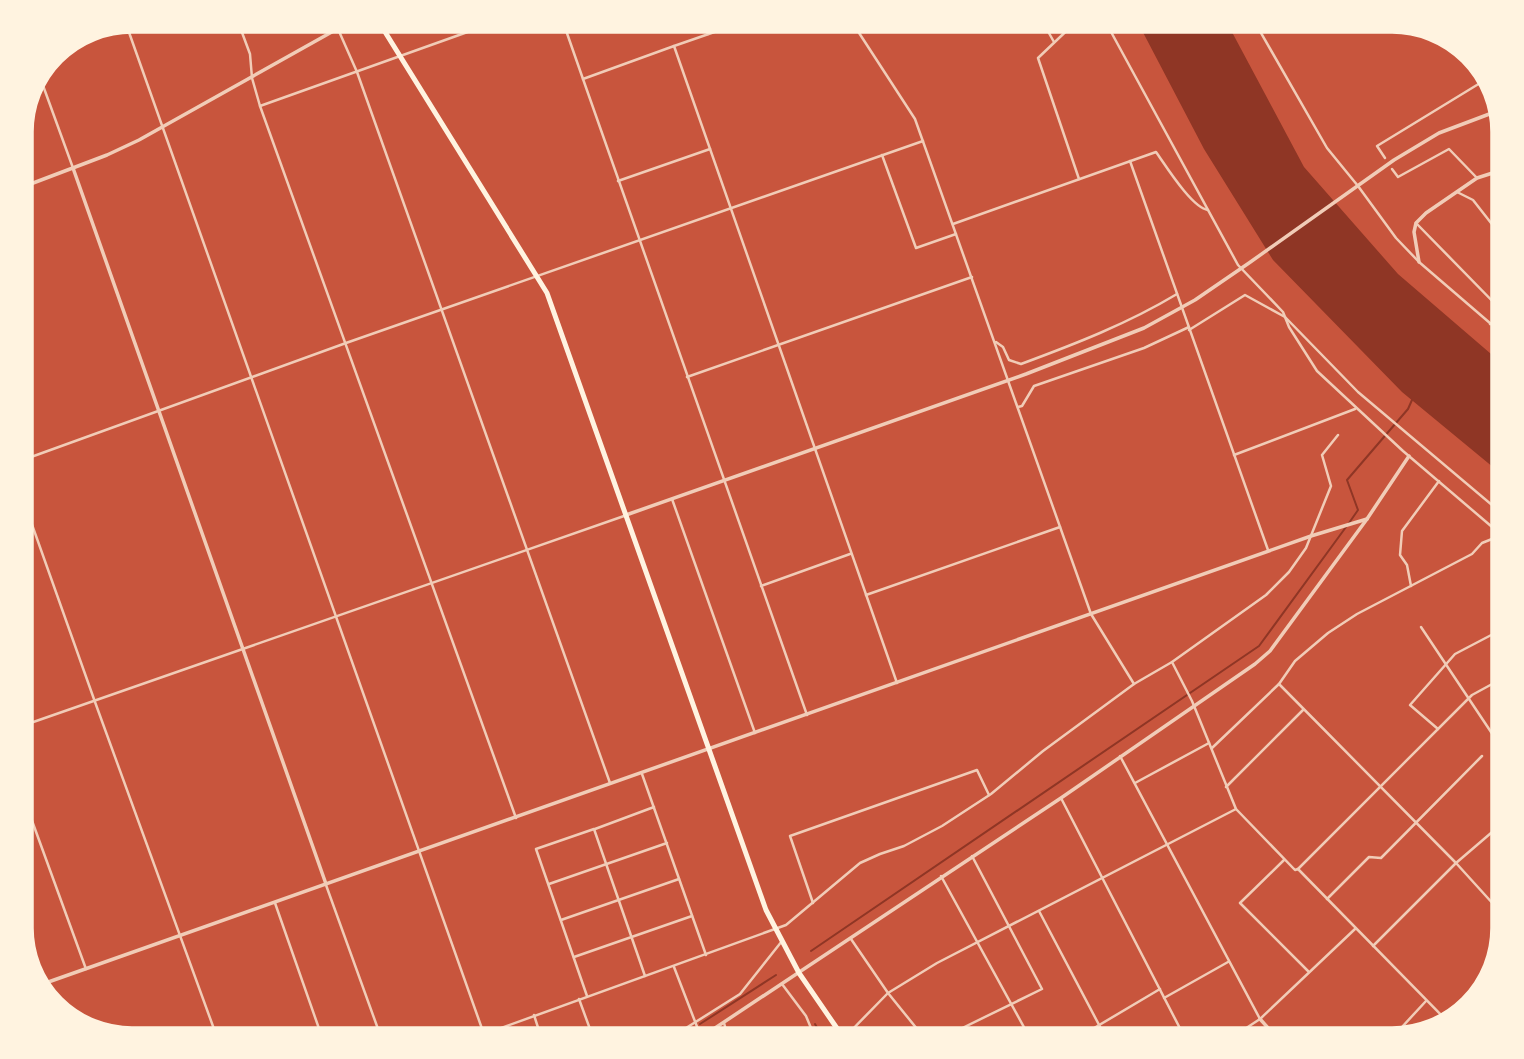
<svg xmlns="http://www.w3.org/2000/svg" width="1524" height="1059" font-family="'Roboto Condensed',sans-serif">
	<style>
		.water { fill: #8f3625 }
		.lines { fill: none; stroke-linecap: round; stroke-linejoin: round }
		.stream { stroke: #8f3625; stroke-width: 2 }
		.minor { stroke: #f1ccb7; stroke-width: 2.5 }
		.tertiary { stroke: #f1ccb7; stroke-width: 3.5 }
		.trunk { stroke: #fff3e0; stroke-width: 5 }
		.rim { fill: none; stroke: #fff3e0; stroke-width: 3.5 }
	</style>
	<rect width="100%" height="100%" fill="#c8553d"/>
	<path class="water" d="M1136,19H1225L1304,167L1398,274L1505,366V477L1402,392L1273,260L1204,149Z"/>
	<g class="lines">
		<g class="stream">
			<path d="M1349,523L1358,510L1347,480L1408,409L1412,400"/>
			<path d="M811,951L1259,646L1346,527"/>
			<path d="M700,1024L776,975"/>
			<path d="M815,1024L824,1040"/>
			<path d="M677,1040L693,1029"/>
		</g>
		<g class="minor">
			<path d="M237,19L250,54L252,78L260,106L516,818"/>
			<path d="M562,19L583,79"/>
			<path d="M703,19L708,34"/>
			<path d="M752,19L674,46L897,683"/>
			<path d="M850,19L915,119L1091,614L1134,684"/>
			<path d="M1041,19L1054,42"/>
			<path d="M1079,19L1038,58L1079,179"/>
			<path d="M1104,19L1238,265L1283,312L1289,327L1317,371L1403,451L1505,538"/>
			<path d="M1253,19L1327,148L1358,186L1396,238L1419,262L1505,336"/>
			<path d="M125,21L486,1040"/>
			<path d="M338,29L357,72L610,783"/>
			<path d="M674,46L583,79L807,715"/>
			<path d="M41,80L73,168"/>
			<path d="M260,106L504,19"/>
			<path d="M882,155L916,248L956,234"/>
			<path d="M1385,158L1377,146L1490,77"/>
			<path d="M1130,161L1268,550"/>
			<path d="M1392,169L1398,177L1449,149L1477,178"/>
			<path d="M618,181L710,149"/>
			<path d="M1457,192L1473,200L1502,237L1505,245"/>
			<path d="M1416,223L1505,314"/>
			<path d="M953,224L1156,152C1166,166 1192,208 1208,210"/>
			<path d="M1490,324L1505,314"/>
			<path d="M1189,330L1245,295L1285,317L1358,392L1505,516"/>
			<path d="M996,342L1003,347L1009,360L1021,364C1075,344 1127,324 1177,294"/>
			<path d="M687,377L972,277"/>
			<path d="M1018,407L1022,406L1034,386L1144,348L1189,327"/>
			<path d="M1234,455L1355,409"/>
			<path d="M20,461L346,343L923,141"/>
			<path d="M19,488L95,702L218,1040"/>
			<path d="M672,499L755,733"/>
			<path d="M761,586L850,554"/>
			<path d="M1411,586L1407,565L1400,555L1402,531L1439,481"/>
			<path d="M866,595L1060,527"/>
			<path d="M1421,627L1493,735L1505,731"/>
			<path d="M1172,662L1192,701L1236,809L1295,870L1298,869L1449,1023"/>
			<path d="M1279,684L1456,863L1505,917"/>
			<path d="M19,727L624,516"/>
			<path d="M1438,729L1410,705L1455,654L1497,632L1505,646"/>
			<path d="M1212,748L1279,684L1295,661L1328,633L1357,614L1472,554L1482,543L1502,535"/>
			<path d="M1120,756L1260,1019"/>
			<path d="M642,774L706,955"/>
			<path d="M1135,783L1209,743"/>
			<path d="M19,785L86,969"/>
			<path d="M1226,787L1303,710"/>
			<path d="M1061,798L1186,1040"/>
			<path d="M595,829L654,807"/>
			<path d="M1284,860L1240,903L1308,971"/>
			<path d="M1298,869L1472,695L1505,677"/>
			<path d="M941,876L1031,1040"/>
			<path d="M549,884L667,843"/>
			<path d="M326,885L382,1040"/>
			<path d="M1327,899L1369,857L1381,858L1482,756"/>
			<path d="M275,903L323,1040"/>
			<path d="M813,903L790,836L977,770L989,795"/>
			<path d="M1039,911L1107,1040"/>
			<path d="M561,920L679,879"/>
			<path d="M851,939L888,993L926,1040"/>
			<path d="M1373,946L1456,863L1505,821"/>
			<path d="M574,957L692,916"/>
			<path d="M674,967L701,1037"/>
			<path d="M782,984L806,1016L816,1040"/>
			<path d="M587,996L536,849L594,829L645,976"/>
			<path d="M1164,998L1228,962"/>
			<path d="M579,999L594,1040"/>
			<path d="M534,1015L542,1040"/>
			<path d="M724,1023L729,1040"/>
			<path d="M1079,1037L1160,989"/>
			<path d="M844,1038L888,993L937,963L1236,809"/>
			<path d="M468,1040L786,925L860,863L880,854L904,846L942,826L991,794L1043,751L1134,684L1172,662L1266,595L1289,572L1306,548L1331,486L1322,455L1338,435"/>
			<path d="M667,1040L740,994L782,941"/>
			<path d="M938,1040L1042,989L972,856"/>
			<path d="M1228,1040L1260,1019L1355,929"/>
			<path d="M1390,1040L1426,1001"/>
		</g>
		<g class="tertiary">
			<path d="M73,168L326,884"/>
			<path d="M20,188L107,155L139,140L355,19"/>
			<path d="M1419,262L1414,232L1416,223L1426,213L1477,178L1505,169"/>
			<path d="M626,515L1026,374L1144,328L1195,300L1249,263L1394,160L1439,133L1500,110"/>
			<path d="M37,986L1311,536L1367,519"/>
			<path d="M1260,1019L1279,1040"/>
			<path d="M697,1040L1061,798L1255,664L1270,651L1367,519L1409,456"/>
		</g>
		<path class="trunk" d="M377,19L547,293L766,910L799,973L845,1040"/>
	</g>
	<path d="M0 0H1524V1059H0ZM132 32H1392A100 100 0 0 1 1492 132V928A100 100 0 0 1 1392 1028H132A100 100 0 0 1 32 928V132A100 100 0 0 1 132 32Z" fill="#fff3e0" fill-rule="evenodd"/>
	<path class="rim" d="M132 32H1392A100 100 0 0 1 1492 132V928A100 100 0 0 1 1392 1028H132A100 100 0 0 1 32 928V132A100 100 0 0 1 132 32Z"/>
</svg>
